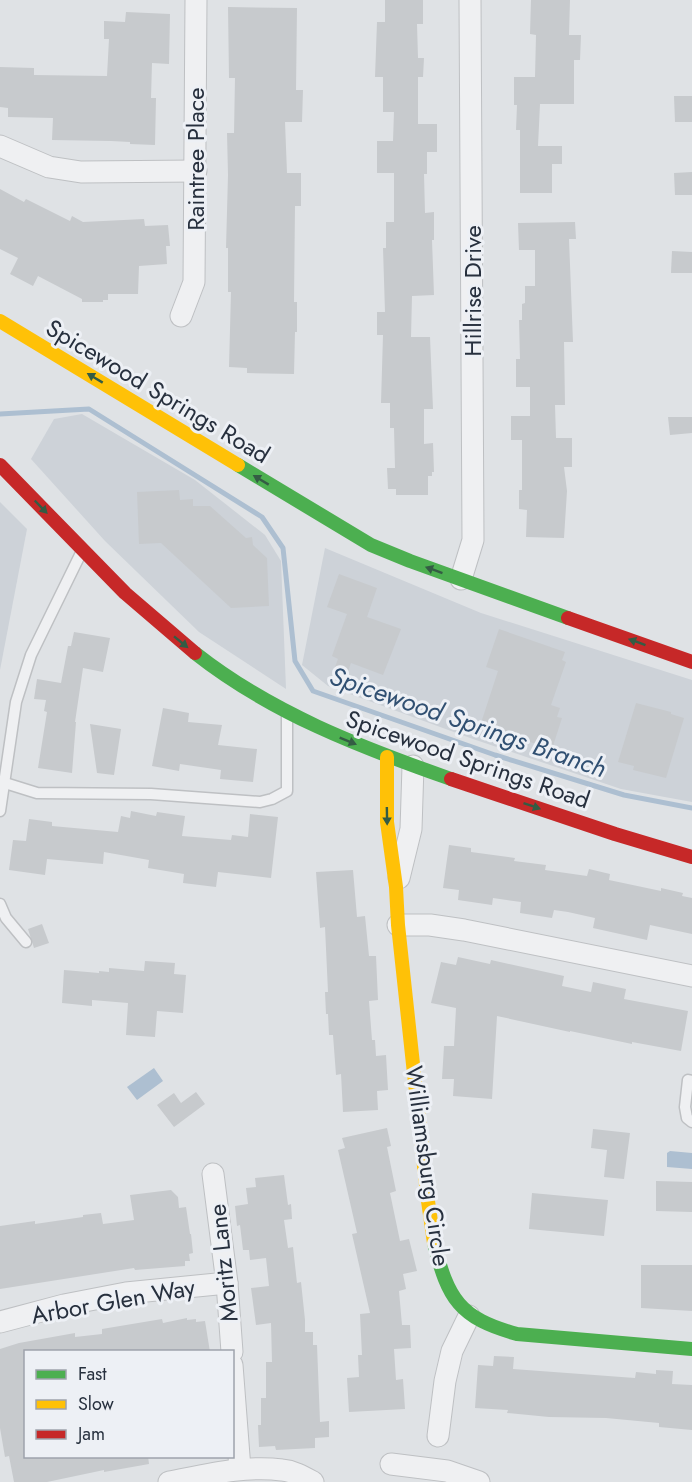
<svg xmlns="http://www.w3.org/2000/svg" width="692" height="1482" font-family="Jost,sans-serif">
	<style>
		.built { fill: #cdd2d8 }
		.water { fill: #adbfd1 }
		.lines { fill: none; stroke-linecap: round; stroke-linejoin: round }
		.stream { stroke: #adbfd1; stroke-width: 5 }
		.building { fill: #c7cacd }
		.lane-casing { stroke: #bec0c3; stroke-width: 13 }
		.street-casing { stroke: #bec0c3; stroke-width: 23 }
		.lane { stroke: #eff0f2; stroke-width: 10 }
		.street { stroke: #eff0f2; stroke-width: 21 }
		.fast { stroke: #4caf50; stroke-width: 14 }
		.slow { stroke: #ffc107; stroke-width: 14 }
		.jam { stroke: #c62828; stroke-width: 14 }
		.oneway { fill: #345c44 }
		.labels { text-anchor: middle; dominant-baseline: central; stroke-width: 6; stroke-linejoin: round; paint-order: stroke }
		.street-label { font-size: 24px; fill: #27303e; stroke: #edf0f5 }
		.water-label { font-size: 26px; font-style: italic; fill: #315072; stroke: #edf0f5 }
	</style>
	<rect width="100%" height="100%" fill="#dfe2e5"/>
	<g class="built">
		<path d="M82,414L195,480L265,535L281,561L286,689L199,632L105,541L31,459L54,419Z"/>
		<path d="M0,502L27,529L0,670Z"/>
		<path d="M325,548L481,613L692,680V802L621,789L473,739L328,686L302,665Z"/>
	</g>
	<g class="water">
		<path d="M154,1068L163,1081L137,1100L127,1087Z"/>
		<path d="M670,1151L692,1153V1169L667,1167V1153Z"/>
	</g>
	<g class="lines">
		<path class="stream" d="M0,414L89,409L262,517L283,548L295,661L313,691L495,755L624,795L692,808"/>
	</g>
	<g class="building">
		<path d="M385,0H423V24H417L418,58H424L423,77H418V124H437V152H427V174H424L425,213L434,212V240H432L434,295L412,296L411,337H430L433,409H424V444L433,443L434,472H432V476H428V495H396V489H388L387,468H395L394,428H390V403H381L383,335H377V312H385L383,248H386V222H394V173H377V141H393L394,112H383V77H375L377,22H385Z"/>
		<path d="M531,0H570L569,35H581L580,60H574V104H540L538,146H562V164H552V193H520V130H516L517,105H514V77H535L536,35L530,34Z"/>
		<path d="M228,7L297,8L296,90H303L302,122H285L287,173H301V206H295L294,302H297V332H295L294,374L247,373V368L229,367L231,292H228V248H226L228,175L227,133H234L235,78H229Z"/>
		<path d="M126,12L170,14L169,64L152,63L151,98H156L155,145L130,144V142L111,141L52,140L53,118L8,117V108L0,107V67L34,68V75L107,76L109,39H104V21L125,22Z"/>
		<path d="M674,96H692V122H675Z"/>
		<path d="M692,172V195H675L674,173Z"/>
		<path d="M0,189L24,202L26,199L70,221L72,216L83,222L144,219L145,226L168,225L170,246H166L167,264L139,266L138,294H108V300H103V302H82V299L38,276L33,286L10,274L18,258L0,249Z"/>
		<path d="M575,222L576,239H569L573,342H564L565,405H555L556,438H572V467H564L567,491L564,538L526,537L527,510L519,509V490H522V440H511V416H530V387H516V359H520L519,320H522V304L525,303V286H535V250H519L518,223Z"/>
		<path d="M672,251L692,252V273H671Z"/>
		<path d="M668,417H692V433L670,435Z"/>
		<path d="M179,490L180,500L193,499V506H210L246,538L252,537L253,545L267,558L269,606L231,608L161,543L139,544L137,492Z"/>
		<path d="M339,574L377,588L367,617L401,629L383,675L351,663L346,677L333,672L338,659L332,656L347,614L327,607Z"/>
		<path d="M499,629L565,652L562,660L566,662L551,705L560,708L557,717L562,718L552,749L480,726L498,671L486,667Z"/>
		<path d="M74,632L110,638L103,672L83,668L75,722H76L72,773L38,768L47,712L44,711L46,700L34,699L37,679L61,683L68,646H71Z"/>
		<path d="M636,703L671,712V714L684,718L666,778L633,770L634,766L618,762Z"/>
		<path d="M163,708L189,713L188,722L222,725L218,745L257,749L253,782L220,779L221,770L180,764L179,771L152,766Z"/>
		<path d="M90,724L121,729L114,775L97,773Z"/>
		<path d="M131,811L156,816L157,812L185,816L182,836L231,840L232,835L248,837L250,814L278,817L271,878L218,872L216,887L183,883L184,874L148,868L149,860L104,852L103,864L47,859L45,875L9,870L13,840L26,841L29,819L52,822V826L118,832L121,816L130,818Z"/>
		<path d="M449,845L471,848V852L515,858L514,861L546,865L545,870L587,876L589,869L610,874L609,880L661,891V888L683,893L682,896L692,898V934L650,925L647,940L593,928L595,918L568,912L554,910L552,918L520,913L521,902L493,898L492,905L458,900L459,890L443,888Z"/>
		<path d="M353,870L357,917L365,916L369,956H376L378,1000L369,1001L372,1040H375L376,1056L386,1055L388,1090L377,1091L378,1110L343,1112L341,1074L336,1075L333,1035H329L328,1014H326L325,992H328L325,927L320,928L316,872Z"/>
		<path d="M42,924L49,943L34,948L28,929Z"/>
		<path d="M458,957L490,964L491,960L564,976L562,986L591,992L593,982L626,989L624,999L688,1011L681,1051L632,1042V1044L570,1031V1032L497,1016L492,1099L453,1096L454,1079H442L444,1046H454L456,1008L431,1003L441,962L456,965Z"/>
		<path d="M145,961L175,963L174,974L186,975L183,1013L157,1011L155,1037L126,1035L128,1003L92,1000V1006L62,1003L64,970L99,973V971L109,972V968L144,971Z"/>
		<path d="M196,1092L205,1104L174,1127L157,1105L174,1093L181,1103Z"/>
		<path d="M387,1128L391,1146L387,1147L396,1191L390,1193L400,1241L409,1239L417,1271L403,1274L406,1289L399,1291L402,1325H410L411,1348L394,1349L396,1380L403,1379L405,1409L349,1412L347,1378L359,1377L358,1355H362L360,1314L370,1313L352,1234L357,1233L338,1150L345,1148L342,1138Z"/>
		<path d="M593,1129L630,1133L624,1179L604,1177L607,1150L591,1148Z"/>
		<path d="M284,1175L288,1205L291,1204L292,1219L284,1220L288,1248L293,1247L297,1283L301,1282L305,1320V1332H313V1345H317L320,1422L329,1421V1437L315,1438V1448L276,1450L275,1446L259,1447L258,1425H261V1398H266V1362H272L271,1323L256,1325L251,1288L269,1286L266,1258L250,1260L249,1250H243L240,1225L237,1226L235,1206L248,1204L246,1188L256,1187L255,1178Z"/>
		<path d="M656,1181L692,1182V1212L656,1211Z"/>
		<path d="M171,1190L178,1197L179,1208L186,1207L190,1234H191L193,1253L189,1254L190,1261H185V1266L135,1270L134,1268L0,1289V1226L35,1221V1224L83,1217V1215L101,1213L103,1224L134,1220L130,1195Z"/>
		<path d="M532,1193L608,1200L604,1236L529,1229Z"/>
		<path d="M641,1265H692V1311L641,1308Z"/>
		<path d="M187,1318V1320L196,1319V1322L205,1321L210,1352H26V1456H148L149,1464L104,1472V1470L47,1482H14L9,1456L5,1457L0,1428V1349L19,1343L75,1333V1337L102,1334V1329L162,1319L163,1323Z"/>
		<path d="M494,1356L514,1357L513,1369L635,1378L636,1372L656,1374V1370L673,1371L672,1384L692,1385V1430L659,1427V1423L606,1418L549,1417L507,1413L508,1410L475,1408L478,1365L493,1366Z"/>
	</g>
	<g class="lines">
		<defs>
			<g id="lane">
				<path d="M5,783L37,793L151,794L260,802L272,799L287,791V717"/>
				<path d="M0,811L16,702L31,655L81,553"/>
				<path d="M0,904L6,918L26,942"/>
				<path d="M692,1081L688,1080L685,1107L687,1118L692,1122"/>
			</g>
			<g id="street">
				<path d="M0,146L49,167L81,172L196,171"/>
				<path d="M181,316L194,282L196,0"/>
				<path d="M461,579L473,540L470,0"/>
				<path d="M399,878L411,829L413,766"/>
				<path d="M398,925H430L464,930L692,976"/>
				<path d="M213,1174L227,1283L232,1352"/>
				<path d="M0,1322L64,1305L126,1293L227,1283"/>
				<path d="M232,1365L240,1469"/>
				<path d="M438,1436L445,1381L452,1351L469,1316"/>
				<path d="M391,1464L447,1471L479,1482"/>
				<path d="M169,1482C206,1475 245,1465 282,1470C294,1471 304,1477 313,1482"/>
			</g>
		</defs>
		<use href="#lane" class="lane-casing"/>
		<use href="#street" class="street-casing"/>
		<use href="#lane" class="lane"/>
		<use href="#street" class="street"/>
		<g class="fast">
			<path d="M238,465L371,545L410,561L568,618"/>
			<path d="M195,653C271,713 360,747 451,779"/>
			<path d="M434,1243C448,1299 459,1318 517,1334L692,1349"/>
		</g>
		<g class="slow">
			<path d="M0,321L238,465"/>
			<path d="M387,757V822L396,887L398,925L427,1194L434,1243"/>
		</g>
		<g class="jam">
			<path d="M0,465L125,593L195,653"/>
			<path d="M568,618L692,662"/>
			<path d="M451,779L615,834L692,857"/>
		</g>
	</g>
	<defs><path id="oneway-solid" d="M-6-.8H1V-3.2L6.5 0L1 3.2V.8H-6Z" transform="scale(1.5)"/></defs>
	<g class="oneway">
		<use href="#oneway-solid" transform="translate(95 378) rotate(-149)"/>
		<use href="#oneway-solid" transform="translate(261 480) rotate(-149)"/>
		<use href="#oneway-solid" transform="translate(41 507) rotate(46)"/>
		<use href="#oneway-solid" transform="translate(434 570) rotate(-160)"/>
		<use href="#oneway-solid" transform="translate(181 642) rotate(39)"/>
		<use href="#oneway-solid" transform="translate(637 642) rotate(-160)"/>
		<use href="#oneway-solid" transform="translate(348 741) rotate(22)"/>
		<use href="#oneway-solid" transform="translate(532 806) rotate(19)"/>
		<use href="#oneway-solid" transform="translate(387 816) rotate(89)"/>
	</g>
	<g class="labels">
		<g class="street-label">
			<text transform="translate(195 159) rotate(-90)">Raintree Place</text>
			<text transform="translate(472 291) rotate(-90)">Hillrise Drive</text>
			<text transform="translate(158 391) rotate(31)">Spicewood Springs Road</text>
			<text transform="translate(468 759) rotate(19)">Spicewood Springs Road</text>
			<text transform="translate(428 1166) rotate(82)">Williamsburg Circle</text>
			<text transform="translate(223 1263) rotate(-96)">Moritz Lane</text>
			<text transform="translate(113 1301) rotate(-10)">Arbor Glen Way</text>
		</g>
		<g class="water-label">
			<text transform="translate(468 722) rotate(19)">Spicewood Springs Branch</text>
		</g>
	</g>
	<rect x="24" y="1350" width="210" height="108" fill="#edf0f5" stroke="#9ea3ac" stroke-width="1.5"/>
	<rect x="36" y="1370" width="30" height="9" fill="#4caf50" stroke="#9ea3ac" stroke-width="1.5"/>
	<text x="78" y="1380" font-size="18" fill="#27303e">Fast</text>
	<rect x="36" y="1400" width="30" height="9" fill="#ffc107" stroke="#9ea3ac" stroke-width="1.5"/>
	<text x="78" y="1410" font-size="18" fill="#27303e">Slow</text>
	<rect x="36" y="1430" width="30" height="9" fill="#c62828" stroke="#9ea3ac" stroke-width="1.5"/>
	<text x="78" y="1440" font-size="18" fill="#27303e">Jam</text>
</svg>
